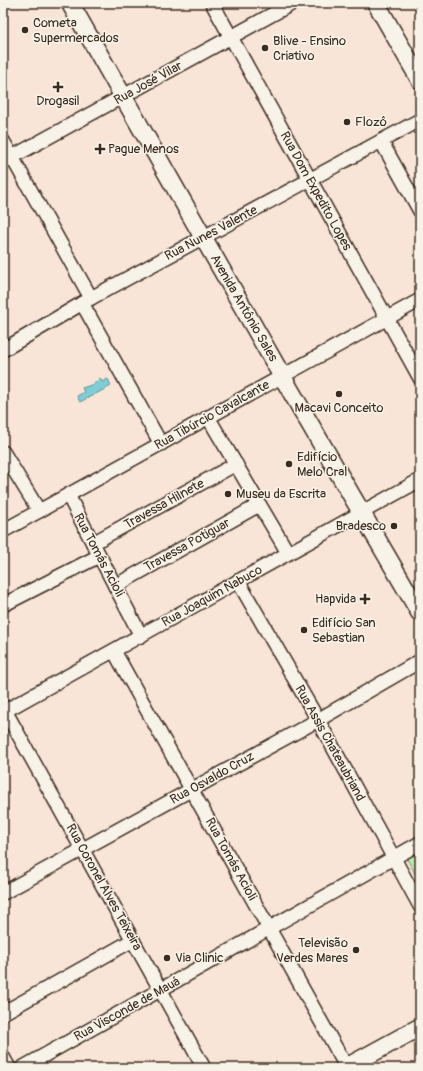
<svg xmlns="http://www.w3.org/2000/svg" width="423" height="1071" font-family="Pangolin,sans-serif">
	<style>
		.green { fill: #b9ecac; stroke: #7a8b65 }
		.water { fill: #7dced6; stroke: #638c8c }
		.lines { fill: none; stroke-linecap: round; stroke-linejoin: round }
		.minor-casing { stroke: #3b2a1e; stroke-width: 16 }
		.major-casing { stroke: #3b2a1e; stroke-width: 20 }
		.minor { stroke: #f7f3e8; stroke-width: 13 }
		.major { stroke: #f7f3e8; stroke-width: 17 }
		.poi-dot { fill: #3b2a1e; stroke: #f7f3e8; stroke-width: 1.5 }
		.labels { text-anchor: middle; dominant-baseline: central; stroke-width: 3; stroke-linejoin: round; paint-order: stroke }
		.poi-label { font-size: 13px; fill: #3b2a1e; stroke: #f7f3e8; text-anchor: start }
		.street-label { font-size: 13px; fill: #3b2a1e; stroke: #f7f3e8 }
	</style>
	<rect width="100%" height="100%" fill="#f9e5d8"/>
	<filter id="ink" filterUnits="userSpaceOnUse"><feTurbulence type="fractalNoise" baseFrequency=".025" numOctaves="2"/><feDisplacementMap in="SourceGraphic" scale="8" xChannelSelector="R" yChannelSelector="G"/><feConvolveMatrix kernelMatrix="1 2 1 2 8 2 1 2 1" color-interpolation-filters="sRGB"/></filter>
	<g filter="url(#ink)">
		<path class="green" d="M420,852V882L407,859Z"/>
		<path class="water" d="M100,378L102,382L108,379L111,386L80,402L77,396L84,392L82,388L94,384Z"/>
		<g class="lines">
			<defs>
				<g id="minor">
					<path d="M212,3L420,378"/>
					<path d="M3,141L91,298"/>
					<path d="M381,141L420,211"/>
					<path d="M3,162L293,3"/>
					<path d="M82,303L161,444"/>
					<path d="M3,350L91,298L420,120"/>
					<path d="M208,417L288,553"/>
					<path d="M3,452L39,511"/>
					<path d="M68,495L141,636"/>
					<path d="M3,531L420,300"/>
					<path d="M93,543L236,464"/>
					<path d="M238,581L318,720L420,906"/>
					<path d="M115,586L259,505"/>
					<path d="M3,605L99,556"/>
					<path d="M114,651L347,1068"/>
					<path d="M3,707L204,1068"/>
					<path d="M3,712L420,480"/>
					<path d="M3,893L318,720L420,661"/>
					<path d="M3,1013L133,940"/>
					<path d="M3,1057L9,1068"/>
					<path d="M22,1068L420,843"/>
				</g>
				<g id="major">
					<path d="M70,3L282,376L420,613"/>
					<path d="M376,3L420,80"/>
					<path d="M345,1068L420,1027"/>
				</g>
			</defs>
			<use href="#minor" class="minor-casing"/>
			<use href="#major" class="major-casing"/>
			<use href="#minor" class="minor"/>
			<use href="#major" class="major"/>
		</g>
	</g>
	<g class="poi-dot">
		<circle cx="25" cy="30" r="4"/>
		<circle cx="265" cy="48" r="4"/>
		<path d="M56 81h4v4h4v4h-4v4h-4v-4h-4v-4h4z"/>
		<circle cx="347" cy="122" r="4"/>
		<path d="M98 143h4v4h4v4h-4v4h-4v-4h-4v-4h4z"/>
		<circle cx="339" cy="394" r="4"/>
		<circle cx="289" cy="464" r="4"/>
		<circle cx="228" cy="494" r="4"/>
		<circle cx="394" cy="526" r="4"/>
		<path d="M363 593h4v4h4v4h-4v4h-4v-4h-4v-4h4z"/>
		<circle cx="304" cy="630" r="4"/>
		<circle cx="356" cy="950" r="4"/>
		<circle cx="167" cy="958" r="4"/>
	</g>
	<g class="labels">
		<g class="poi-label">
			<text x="33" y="23">Cometa<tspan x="33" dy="15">Supermercados</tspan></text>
			<text x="273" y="41">Blive - Ensino<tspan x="273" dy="15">Criativo</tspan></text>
			<text x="58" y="101" text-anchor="middle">Drogasil</text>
			<text x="355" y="122">Flozô</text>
			<text x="108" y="149">Pague Menos</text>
			<text x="339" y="408" text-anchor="middle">Macavi Conceito</text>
			<text x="297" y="457">Edifício<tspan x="297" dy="15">Melo Cral</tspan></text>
			<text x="236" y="494">Museu da Escrita</text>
			<text x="386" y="526" text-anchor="end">Bradesco</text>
			<text x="356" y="599" text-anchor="end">Hapvida</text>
			<text x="312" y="623">Edifício San<tspan x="312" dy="15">Sebastian</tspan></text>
			<text x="348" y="943" text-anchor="end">Televisão<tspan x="348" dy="15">Verdes Mares</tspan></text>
			<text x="175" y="958">Via Clinic</text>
		</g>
		<g class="street-label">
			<text transform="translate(148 83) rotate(-29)">Rua José Vilar</text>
			<text transform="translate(316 191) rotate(61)">Rua Dom Expedito Lopes</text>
			<text transform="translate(211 233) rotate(-28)">Rua Nunes Valente</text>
			<text transform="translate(244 308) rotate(60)">Avenida Antônio Sales</text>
			<text transform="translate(212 415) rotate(-29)">Rua Tibúrcio Cavalcante</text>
			<text transform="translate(164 504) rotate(-29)">Travessa Hilnete</text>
			<text transform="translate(187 545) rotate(-29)">Travessa Potiguar</text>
			<text transform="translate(99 555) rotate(62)">Rua Tomás Acioli</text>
			<text transform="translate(212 596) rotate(-29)">Rua Joaquim Nabuco</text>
			<text transform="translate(330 743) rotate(61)">Rua Assis Chateaubriand</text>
			<text transform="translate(212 778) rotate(-29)">Rua Osvaldo Cruz</text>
			<text transform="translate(231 859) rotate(61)">Rua Tomás Acioli</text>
			<text transform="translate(104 887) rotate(61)">Rua Coronel Alves Teixeira</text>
			<text transform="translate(127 1009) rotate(-29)">Rua Visconde de Mauá</text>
		</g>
	</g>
	<rect width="423" height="1071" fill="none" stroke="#f7f3e8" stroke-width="16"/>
	<rect x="8" y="8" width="407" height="1055" fill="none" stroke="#3b2a1e" stroke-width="1.5" filter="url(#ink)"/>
</svg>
